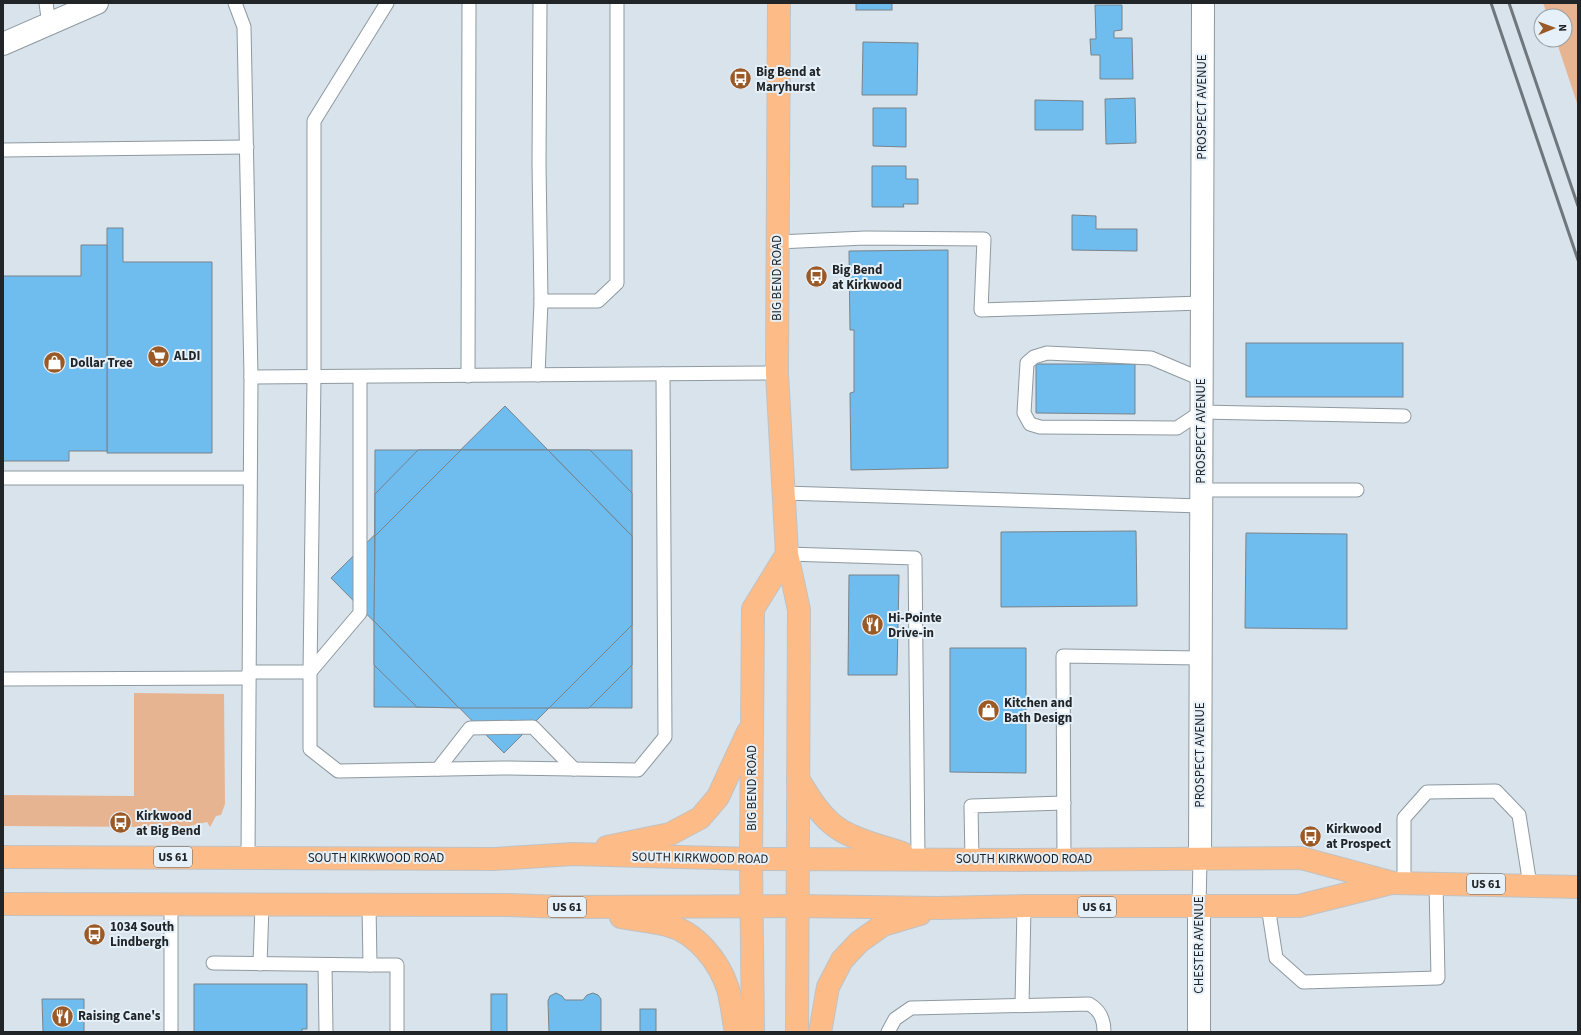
<svg xmlns="http://www.w3.org/2000/svg" width="1581" height="1035" font-family="'Source Sans 3',sans-serif">
	<style>
		.green { fill: #e7b491 }
		.building { fill: #6fbcef; stroke: #79838a }
		.lines { fill: none; stroke-linecap: round; stroke-linejoin: round }
		.lane-casing { stroke: #8e99a0; stroke-width: 15 }
		.street-casing { stroke: #8e99a0; stroke-width: 24 }
		.primary-casing { stroke: #c1c2c3; stroke-width: 24 }
		.lane { stroke: #fff; stroke-width: 13 }
		.street { stroke: #fff; stroke-width: 22 }
		.primary { stroke: #fdbc87; stroke-width: 22 }
		.rail { stroke: #70777c; stroke-width: 3 }
		.labels { text-anchor: middle; dominant-baseline: central; stroke-width: 4; stroke-linejoin: round; paint-order: stroke }
		.shield { fill: #e5f0f8; stroke: #5c6266; stroke-width: 1 }
		.shield-label { font-size: 12px; font-weight: bold; fill: #212528 }
		.poi-label { font-size: 13px; font-weight: bold; fill: #212528; stroke: #e5f0f8; text-anchor: start }
		.street-label { font-size: 13px; fill: #212528; stroke: #e5f0f8 }
	</style>
	<rect width="100%" height="100%" fill="#d8e3eb"/>
	<g class="green">
		<path d="M1543,3H1577L1578,4V106L1556,40H1565V16H1548Z"/>
		<path d="M134,693L224,694L225,804L221,815L216,816L210,827L207,822L189,826L151,827L3,826V795L134,796Z"/>
	</g>
	<g class="building">
		<rect x="856" y="3" width="36" height="7"/>
		<path d="M1095,5H1122V30L1114,31V38H1132L1133,79H1100V55H1091L1090,39H1096Z"/>
		<path d="M863,42L918,43L917,95H862Z"/>
		<path d="M1135,98L1136,143L1106,144L1105,99Z"/>
		<path d="M1035,100L1083,101V130H1035Z"/>
		<path d="M873,108H906V147L873,146Z"/>
		<path d="M872,166H906V179H918V204H903L904,207H872Z"/>
		<path d="M1072,215L1096,216V229H1137V251L1072,250Z"/>
		<path d="M107,228H123V262H212V453H107Z"/>
		<path d="M81,245H107V451H69V461H3V276H81Z"/>
		<path d="M948,250V468L851,470L850,393L854,392V330H850L849,251Z"/>
		<rect x="1246" y="343" width="157" height="54"/>
		<path d="M1036,364H1135V414L1036,413Z"/>
		<path d="M505,406L632,536V625L504,753L331,578Z"/>
		<path d="M375,450H632V708L374,707Z"/>
		<path d="M418,450H461L375,536V494Z"/>
		<path d="M461,450H548L632,536V625L549,708H459L374,621L375,536Z"/>
		<path d="M548,450H590L632,493V536Z"/>
		<path d="M1136,531L1137,606L1001,607V532Z"/>
		<path d="M1246,533L1347,534V629L1245,628Z"/>
		<path d="M849,575H899L897,675H848Z"/>
		<path d="M374,621L459,708L417,707L374,665Z"/>
		<path d="M632,625V665L589,708H549Z"/>
		<path d="M950,648H1026V773L950,772Z"/>
		<path d="M194,984H307V1029H302V1032H194Z"/>
		<path d="M556,993L562,996L565,1000H583L587,995L593,993L598,995L601,999V1032H549L548,1001L550,996Z"/>
		<rect x="491" y="994" width="16" height="38"/>
		<path d="M42,999H84V1032H43Z"/>
		<rect x="640" y="1009" width="16" height="23"/>
	</g>
	<g class="lines">
		<defs>
			<g id="lane">
				<path d="M46,3L49,25"/>
				<path d="M235,3L244,27L251,377L248,858"/>
				<path d="M540,3L539,163L541,301"/>
				<path d="M3,150L247,147"/>
				<path d="M778,242L865,238L984,239L981,310L1202,303"/>
				<path d="M538,375L541,301H598L617,283V3"/>
				<path d="M468,376L469,3"/>
				<path d="M251,377L777,373"/>
				<path d="M1201,379L1151,358L1047,353L1034,357L1027,363L1024,413L1030,424L1040,427L1177,428L1201,412L1404,416"/>
				<path d="M3,478H250"/>
				<path d="M1201,490H1357"/>
				<path d="M784,493L1201,506"/>
				<path d="M787,554L915,558L918,859"/>
				<path d="M249,672H310V749L338,771L503,768L638,770L665,737L663,374"/>
				<path d="M310,672L314,377V121L387,3"/>
				<path d="M310,672L360,613V377"/>
				<path d="M3,679L248,678"/>
				<path d="M438,769L470,728L533,727L574,769"/>
				<path d="M972,860L971,806L1064,803"/>
				<path d="M1064,860L1063,656L1200,658"/>
				<path d="M1404,883V818L1427,792L1496,791L1519,815L1530,885"/>
				<path d="M171,904V1032"/>
				<path d="M1268,906L1276,958L1303,982L1438,978L1436,883"/>
				<path d="M1199,907L1200,859"/>
				<path d="M213,963L370,965L369,905"/>
				<path d="M260,964L262,905"/>
				<path d="M325,965L326,1032"/>
				<path d="M370,965H397V1032"/>
				<path d="M1022,1005L1024,906"/>
				<path d="M888,1032L895,1019L911,1008L1089,1004C1100,1010 1104,1019 1104,1032"/>
			</g>
			<g id="street">
				<path d="M3,44L97,3"/>
				<path d="M1200,859L1203,3"/>
				<path d="M1199,1032V907"/>
			</g>
			<g id="primary">
				<path d="M779,3L777,373L787,554L799,610L797,1032"/>
				<path d="M798,779C808,795 817,811 831,823C847,838 881,846 902,853"/>
				<path d="M607,847L670,834L700,818L718,797L748,732"/>
				<path d="M3,857L494,859L573,854L751,859L1018,860L1301,858L1394,883L1578,887"/>
				<path d="M3,904L506,905L564,907L797,906L938,908L1024,906H1299L1391,883"/>
				<path d="M621,917C636,920 652,921 667,925C696,932 719,961 728,989C732,1003 733,1018 736,1032"/>
				<path d="M753,1032L751,859L753,609L787,554"/>
				<path d="M820,1032L828,987L842,960L859,942L883,925L920,914"/>
			</g>
		</defs>
		<use href="#lane" class="lane-casing"/>
		<use href="#street" class="street-casing"/>
		<use href="#primary" class="primary-casing"/>
		<use href="#lane" class="lane"/>
		<use href="#street" class="street"/>
		<use href="#primary" class="primary"/>
		<g class="rail">
			<path d="M1491,3L1578,260"/>
			<path d="M1509,3L1578,206"/>
		</g>
	</g>
	<defs>
		<symbol id="bus-disc" viewBox="-11 -11 22 22"><circle r="9.5" fill="#9b5926" stroke="#e5f0f8"/><path d="M-5-6H5V4H4V6H2V4H-2V6H-4V4H-5ZM-3.5-4V0h7V-4ZM-3.5 1.2v1.5H-2V1.2ZM2 1.2v1.5H3.5V1.2Z" fill="#fff"/></symbol>
		<symbol id="supermarket-disc" viewBox="-11 -11 22 22"><circle r="9.5" fill="#9b5926" stroke="#e5f0f8"/><path d="M-6-5.5h2.5l.6 2H6L4.5 2H-2.5L-4.4-4H-6ZM-1.5 3.2a1.3 1.3 0 1 0 .1 0ZM3 3.2a1.3 1.3 0 1 0 .1 0Z" fill="#fff"/></symbol>
		<symbol id="shop-disc" viewBox="-11 -11 22 22"><circle r="9.5" fill="#9b5926" stroke="#e5f0f8"/><path d="M-5-2.5h2.3a2.7 3.5 0 0 1 5.4 0H5L5.5 6h-11ZM-1.5-2.5h3a1.5 2.3 0 0 0-3 0Z" fill="#fff"/></symbol>
		<symbol id="restaurant-disc" viewBox="-11 -11 22 22"><circle r="9.5" fill="#9b5926" stroke="#e5f0f8"/><path d="M-5-6h1v4h1v-4h1v4h1v-4h1v5L-1.5 .5V6h-2V.5L-5-1ZM5-6V6H3V1.5H1.5Q1.5-4 5-6Z" fill="#fff"/></symbol>
	</defs>
	<g fill-rule="evenodd">
		<use href="#bus-disc" x="728" y="66" width="25" height="25"/>
		<use href="#bus-disc" x="804" y="264" width="25" height="25"/>
		<use href="#supermarket-disc" x="146" y="344" width="25" height="25"/>
		<use href="#shop-disc" x="42" y="350" width="25" height="25"/>
		<use href="#restaurant-disc" x="860" y="612" width="25" height="25"/>
		<use href="#shop-disc" x="976" y="698" width="25" height="25"/>
		<use href="#bus-disc" x="108" y="810" width="25" height="25"/>
		<use href="#bus-disc" x="1298" y="824" width="25" height="25"/>
		<use href="#bus-disc" x="82" y="922" width="25" height="25"/>
		<use href="#restaurant-disc" x="50" y="1004" width="25" height="25"/>
	</g>
	<g class="labels">
		<g class="shield">
			<rect x="154" y="847" width="38" height="20" rx="3"/>
			<rect x="1467" y="874" width="38" height="20" rx="3"/>
			<rect x="548" y="897" width="38" height="20" rx="3"/>
			<rect x="1078" y="897" width="38" height="20" rx="3"/>
		</g>
		<g class="shield-label">
			<text x="173" y="857">US 61</text>
			<text x="1486" y="884">US 61</text>
			<text x="567" y="907">US 61</text>
			<text x="1097" y="907">US 61</text>
		</g>
		<g class="poi-label">
			<text x="756" y="72">Big Bend at<tspan x="756" dy="15">Maryhurst</tspan></text>
			<text x="832" y="270">Big Bend<tspan x="832" dy="15">at Kirkwood</tspan></text>
			<text x="174" y="356">ALDI</text>
			<text x="70" y="363">Dollar Tree</text>
			<text x="888" y="618">Hi-Pointe<tspan x="888" dy="15">Drive-in</tspan></text>
			<text x="1004" y="703">Kitchen and<tspan x="1004" dy="15">Bath Design</tspan></text>
			<text x="136" y="816">Kirkwood<tspan x="136" dy="15">at Big Bend</tspan></text>
			<text x="1326" y="829">Kirkwood<tspan x="1326" dy="15">at Prospect</tspan></text>
			<text x="110" y="927">1034 South<tspan x="110" dy="15">Lindbergh</tspan></text>
			<text x="78" y="1016">Raising Cane's</text>
		</g>
		<g class="street-label">
			<text transform="translate(1202 107) rotate(-90)">PROSPECT AVENUE</text>
			<text transform="translate(777 278) rotate(-90)">BIG BEND ROAD</text>
			<text transform="translate(1201 431) rotate(-90)">PROSPECT AVENUE</text>
			<text transform="translate(1200 755) rotate(-90)">PROSPECT AVENUE</text>
			<text transform="translate(752 788) rotate(-90)">BIG BEND ROAD</text>
			<text x="376" y="858">SOUTH KIRKWOOD ROAD</text>
			<text transform="translate(700 858) rotate(1)">SOUTH KIRKWOOD ROAD</text>
			<text x="1024" y="859">SOUTH KIRKWOOD ROAD</text>
			<text transform="translate(1199 945) rotate(-90)">CHESTER AVENUE</text>
		</g>
	</g>
	<rect width="1581" height="1035" fill="none" stroke="#212528" stroke-width="8"/>
	<g transform="translate(1553 28) rotate(89)"><circle r="19" fill="#e5f0f8" stroke="#979fa5"/>
	<path d="M0-3L7 15L0 10L-7 15Z" fill="#9b5926"/>
	<text y="-6" font-size="11" font-weight="bold" text-anchor="middle" fill="#212528">N</text>
	</g>
</svg>
